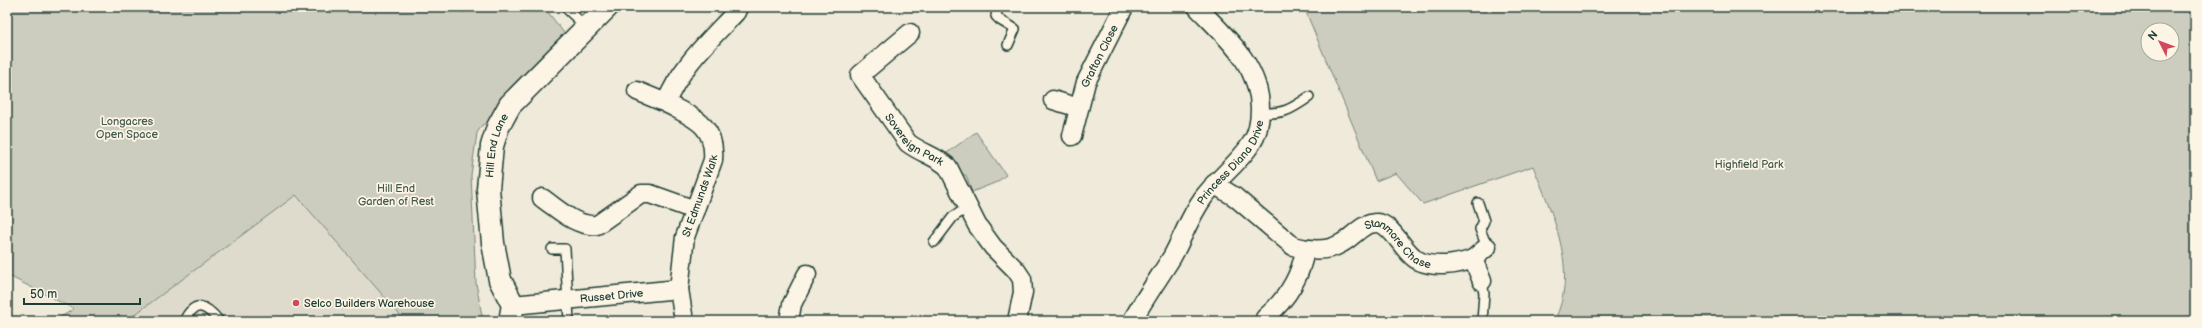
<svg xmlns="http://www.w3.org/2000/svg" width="2202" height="328" font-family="'Balsamiq Sans',sans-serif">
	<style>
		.built { fill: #dedbcc }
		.green { fill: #cccdbf; stroke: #76857a; fill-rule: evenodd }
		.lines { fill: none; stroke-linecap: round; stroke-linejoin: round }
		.lane-casing { stroke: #1f3d34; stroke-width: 12 }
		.street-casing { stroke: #1f3d34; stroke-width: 21 }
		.secondary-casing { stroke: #1f3d34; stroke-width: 25 }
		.lane { stroke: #fcf5e5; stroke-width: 9 }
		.street { stroke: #fcf5e5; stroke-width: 18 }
		.secondary { stroke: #fcf5e5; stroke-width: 22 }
		.poi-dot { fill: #d1495b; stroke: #fcf5e5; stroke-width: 1.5 }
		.labels { text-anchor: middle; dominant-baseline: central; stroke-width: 3.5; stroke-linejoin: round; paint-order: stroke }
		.street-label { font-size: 11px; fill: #1f3d34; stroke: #fcf5e5 }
		.park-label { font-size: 11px; fill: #425a50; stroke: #fcf5e5 }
		.poi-label { font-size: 11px; fill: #1f3d34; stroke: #fcf5e5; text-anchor: start }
	</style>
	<rect width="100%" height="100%" fill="#efeada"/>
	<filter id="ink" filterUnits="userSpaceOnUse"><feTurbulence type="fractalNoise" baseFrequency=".025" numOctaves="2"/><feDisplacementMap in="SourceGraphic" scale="8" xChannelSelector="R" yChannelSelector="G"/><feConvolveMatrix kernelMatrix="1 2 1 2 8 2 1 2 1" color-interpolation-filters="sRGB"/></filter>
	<g filter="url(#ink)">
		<path class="built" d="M296,195L405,321H126Z"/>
		<g class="green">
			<path d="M7,7H456L463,13L469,7H544L564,33L490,122L482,125L477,133L471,175L476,283L483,321H405L296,195L126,321H54L74,309L7,275Z"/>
			<path d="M1304,7H2195V321H1554C1580,272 1552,213 1533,166L1423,204L1396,173L1376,181ZM2148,30H2172V54H2148Z"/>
			<path d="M976,132L1006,175L997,182L972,192L966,175H963L956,163L944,155Z"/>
		</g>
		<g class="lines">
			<defs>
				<g id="lane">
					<path d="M565,7L587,28"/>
					<path d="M998,7L996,16L1000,20L1015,29L1008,45"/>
					<path d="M1260,113C1284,114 1290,110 1309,97"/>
					<path d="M1478,203L1484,221L1480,229L1487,247"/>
					<path d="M934,242L953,217L967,208"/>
					<path d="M552,249H565L569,321"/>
					<path d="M1482,281L1484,294L1482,321"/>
					<path d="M184,321C195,299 206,305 219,321"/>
				</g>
				<g id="street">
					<path id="s1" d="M910,33L860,75L908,143C921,153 936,156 948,167L977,225L993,247L1016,270L1022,279L1023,292L1017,321"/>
					<path d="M637,91L666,103"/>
					<path d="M1053,100L1079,108"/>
					<path id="s2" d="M1072,136L1086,82L1124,7"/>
					<path id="s3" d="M1214,184L1235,197L1293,246C1307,250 1327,252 1340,244C1353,238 1361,223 1377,223C1392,223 1404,254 1419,261C1435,268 1457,265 1473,259L1482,281"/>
					<path d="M542,198C558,209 576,227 597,225L641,194H650L695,210"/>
					<path d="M1473,259L1487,247"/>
					<path id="s4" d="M679,289L685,237L713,160C716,124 693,118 666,103C680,67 710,40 736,12L738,7"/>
					<path id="s5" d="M513,305L679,289L684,321"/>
					<path d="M1265,318C1286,300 1301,277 1305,249"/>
					<path d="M789,321L792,304L807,274"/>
					<path id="s6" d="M1132,321C1144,299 1159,278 1172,257C1183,237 1190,216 1203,198C1218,178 1238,164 1251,144C1258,134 1260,121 1260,109C1260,65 1225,36 1197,7"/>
				</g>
				<g id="secondary">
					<path id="s7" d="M510,321L513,305L500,280L493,243L488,189L492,146L498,127L510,105L607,7"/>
				</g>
			</defs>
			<use href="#lane" class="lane-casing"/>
			<use href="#street" class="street-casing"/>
			<use href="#secondary" class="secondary-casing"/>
			<use href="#lane" class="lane"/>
			<use href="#street" class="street"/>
			<use href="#secondary" class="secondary"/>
		</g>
	</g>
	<circle class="poi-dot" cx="296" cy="303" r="4"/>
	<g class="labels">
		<g class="street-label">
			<text stroke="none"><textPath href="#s2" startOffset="85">Grafton Close</textPath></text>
			<text stroke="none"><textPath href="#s1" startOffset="151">Sovereign Park</textPath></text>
			<text stroke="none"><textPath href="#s7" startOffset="181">Hill End Lane</textPath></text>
			<text stroke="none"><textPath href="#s6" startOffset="188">Princess Diana Drive</textPath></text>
			<text stroke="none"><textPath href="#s4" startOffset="96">St Edmunds Walk</textPath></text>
			<text stroke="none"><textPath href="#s3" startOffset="221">Stanmore Chase</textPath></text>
			<text stroke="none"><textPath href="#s5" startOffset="99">Russet Drive</textPath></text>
		</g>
		<g class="park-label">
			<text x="127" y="121">Longacres<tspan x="127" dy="13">Open Space</tspan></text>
			<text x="1749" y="164">Highfield Park</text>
			<text x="396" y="188">Hill End<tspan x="396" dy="13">Garden of Rest</tspan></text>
		</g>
		<g class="poi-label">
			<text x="304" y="303">Selco Builders Warehouse</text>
		</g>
	</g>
	<rect width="2202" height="328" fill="none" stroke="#fcf5e5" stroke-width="24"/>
	<rect x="12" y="12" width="2178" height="304" fill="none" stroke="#1f3d34" stroke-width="1.5" filter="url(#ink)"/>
	<g transform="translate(2160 42) rotate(312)"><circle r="19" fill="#fcf5e5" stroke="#a4ab9e"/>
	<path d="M0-3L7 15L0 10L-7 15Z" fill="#d1495b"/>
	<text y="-6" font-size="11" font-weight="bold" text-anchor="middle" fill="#1f3d34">N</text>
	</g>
	<path d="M24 298v6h116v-6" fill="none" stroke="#1f3d34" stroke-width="2"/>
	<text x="30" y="298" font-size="12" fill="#1f3d34" stroke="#fcf5e5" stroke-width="3" paint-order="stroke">50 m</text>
</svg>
